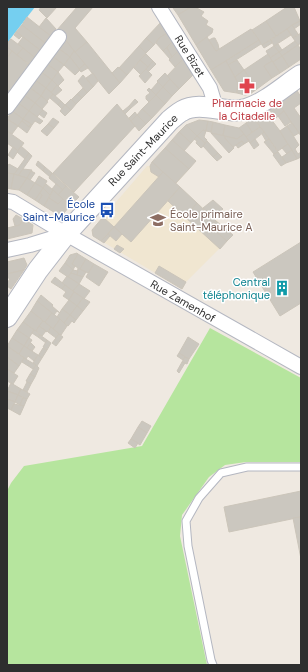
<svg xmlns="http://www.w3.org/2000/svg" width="308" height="672" font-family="'DM Sans',sans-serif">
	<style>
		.education { fill: #f0e6d1 }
		.green { fill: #b6e59e }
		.water { fill: #75cff0 }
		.building { fill: #cbc7bf; stroke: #cbc5ba }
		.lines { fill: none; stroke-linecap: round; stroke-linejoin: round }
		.lane-casing { stroke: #b4b7c1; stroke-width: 9 }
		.street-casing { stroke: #b4b7c1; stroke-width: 16 }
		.secondary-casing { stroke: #b4b7c1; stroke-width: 22 }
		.lane { stroke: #fff; stroke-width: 7 }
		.street { stroke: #fff; stroke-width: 14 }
		.secondary { stroke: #fff; stroke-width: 20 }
		.labels { text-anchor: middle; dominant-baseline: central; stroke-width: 3; stroke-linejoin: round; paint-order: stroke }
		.street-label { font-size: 11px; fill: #2e2e2e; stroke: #fff }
		.health-label { font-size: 11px; fill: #be3a42; stroke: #fff }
		.transit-label { font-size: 11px; fill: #164399; stroke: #fff; text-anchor: end }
		.education-label { font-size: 11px; fill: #785e54; stroke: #fff; text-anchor: start }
		.culture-label { font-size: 11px; fill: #0d838f; stroke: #fff; text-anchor: end }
	</style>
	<rect width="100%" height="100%" fill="#efe9e1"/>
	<path class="education" d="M165,148L189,169L176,184L233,235L186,282L182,289L93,236L92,230L147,166H150Z"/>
	<path class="green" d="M210,328L301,378V462H246L225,465L209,477L182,515L180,536L207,665H7V491L11,483L24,466L142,446Z"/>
	<path class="water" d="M7,7H35L7,43Z"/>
	<g class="building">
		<path d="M41,7H57L47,18L39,10Z"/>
		<path d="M77,7H93L75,28L87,42L75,52L57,30Z"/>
		<path d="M175,7H191L178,15L173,8Z"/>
		<path d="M191,7H195L204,12L201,16L208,21L206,25L213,29L212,33L207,37L196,45L178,15Z"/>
		<path d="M287,7H294L300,21L276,36L266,21Z"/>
		<path d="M27,17L51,36L45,43L22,25Z"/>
		<path d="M46,18L56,29L51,36L39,27Z"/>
		<path d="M162,21L169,32L159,38L154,45L146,38Z"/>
		<path d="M266,21L276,36L262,45L252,30Z"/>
		<path d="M300,21L301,24L294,29L292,25Z"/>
		<path d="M22,25L45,43L40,50L16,32Z"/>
		<path d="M292,25L298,34L293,38L287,29Z"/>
		<path d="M251,29L259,40L211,70L196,45L207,37L216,51Z"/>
		<path d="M287,29L291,35L274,46L271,40Z"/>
		<path d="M16,32L22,36L19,39L14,35Z"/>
		<path d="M169,32L174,40L163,51L156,43L159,38Z"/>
		<path d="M301,33V43L298,45L293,38Z"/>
		<path d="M23,37L40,50L34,57L18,44Z"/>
		<path d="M146,38L154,45L146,53L139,46Z"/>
		<path d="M213,38H215L218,44L219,49L216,51L209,40Z"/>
		<path d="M11,39L23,48L17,55L7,47V43Z"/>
		<path d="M65,39L74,51L70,57L58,48Z"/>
		<path d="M174,40L180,49L172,57L167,48Z"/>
		<path d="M259,40L261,44L228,65L226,61Z"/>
		<path d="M271,40L272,43L264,48L262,45Z"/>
		<path d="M295,41L298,45L282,56L279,52Z"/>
		<path d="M87,42L120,83L109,94L75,52Z"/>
		<path d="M278,44L282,50L279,52L274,46Z"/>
		<path d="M298,45L301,50V59L289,67L282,56Z"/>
		<path d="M139,46L146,53L127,75L119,68Z"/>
		<path d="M274,46L279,52L270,58L266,51Z"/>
		<path d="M7,47L12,51L7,58Z"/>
		<path d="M23,48L34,57L29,64L17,55Z"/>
		<path d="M58,48L70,57L64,65L52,56Z"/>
		<path d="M167,48L172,57L170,59L163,51Z"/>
		<path d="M180,49L185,57L175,67L169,60Z"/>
		<path d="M12,51L29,65L7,95V58Z"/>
		<path d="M74,51L85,64L79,69L70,57Z"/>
		<path d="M279,52L282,56L273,62L270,58Z"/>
		<path d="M146,54L153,61L148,67L140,60Z"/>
		<path d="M268,54L272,61L264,66L272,78L257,89L244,70Z"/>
		<path d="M52,56L64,65L58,72L47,64Z"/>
		<path d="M282,56L289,67L280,73L273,62Z"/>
		<path d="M70,57L80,70L75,75L64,65Z"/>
		<path d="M185,57L193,70V75L179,89L167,76Z"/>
		<path d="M140,60L148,67L141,75L134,68Z"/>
		<path d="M237,60L244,70L235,77L228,65Z"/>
		<path d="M153,61L156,64L148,72L146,69Z"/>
		<path d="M226,61L238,83L237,93L224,91L211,70Z"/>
		<path d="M272,61L280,73L272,78L264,66Z"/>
		<path d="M47,64L58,72L52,80L41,72Z"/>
		<path d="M85,64L88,68L81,72L79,69Z"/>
		<path d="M118,67L127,75L120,83L112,73Z"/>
		<path d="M146,69L152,75L145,83L139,76Z"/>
		<path d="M244,70L257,89L250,94L245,95L237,93L238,83L235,77Z"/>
		<path d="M41,72L52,80L46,88L35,80Z"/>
		<path d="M58,72L64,80L58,86L52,80Z"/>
		<path d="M93,73L98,81L93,87L86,78Z"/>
		<path d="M165,73L170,79L163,87L157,81Z"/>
		<path d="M83,75L93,87L87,93L78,81Z"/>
		<path d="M170,79L179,89L172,96L163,87Z"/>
		<path d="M35,80L46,88L41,96L29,87Z"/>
		<path d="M52,80L57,85L51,93L46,88Z"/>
		<path d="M158,82L163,87L156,95L151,90Z"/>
		<path d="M57,85L62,90L55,96L51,93Z"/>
		<path d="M29,87L41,96L35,103L24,95Z"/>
		<path d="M163,87L172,96L165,104L156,95Z"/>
		<path d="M46,88L53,94L47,101L41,96Z"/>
		<path d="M83,88L87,93L82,98L77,94Z"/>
		<path d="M149,88L156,95L149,102L146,99V96L150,93L147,90Z"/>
		<path d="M296,89L301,97V103L294,108L301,118V136L277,102Z"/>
		<path d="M53,94L61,101L58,105L50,98Z"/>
		<path d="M77,94L82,98L76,104L71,100Z"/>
		<path d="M24,95L35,103L29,111L18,103Z"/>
		<path d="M156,95L165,104L152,118L142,109Z"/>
		<path d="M41,96L48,102L42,109L35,103Z"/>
		<path d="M71,99L76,104L71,110L65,105Z"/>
		<path d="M135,99L138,102L131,108L129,106Z"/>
		<path d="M61,101L65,105L62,109L58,105Z"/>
		<path d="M277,102L284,111L276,118L268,108Z"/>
		<path d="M18,103L29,111L23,119L12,111Z"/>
		<path d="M35,103L43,110L37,117L29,111Z"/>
		<path d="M117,104L135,126L74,192L53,173Z"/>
		<path d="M65,105L71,110L65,116L60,111Z"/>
		<path d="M129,106L131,108L125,114L123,111Z"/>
		<path d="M142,109L152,118L146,124L137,115Z"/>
		<path d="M43,110L47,113L44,118L39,114Z"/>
		<path d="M264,110L280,131L288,144L278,151L254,118Z"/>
		<path d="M12,111L23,119L18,126L7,119Z"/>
		<path d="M29,111L37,117L43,121L40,124L35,121L32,125L31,124L23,119Z"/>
		<path d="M284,111L291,122L285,126L278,116Z"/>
		<path d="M135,112L137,115L131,121L129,118Z"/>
		<path d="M137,115L146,124L139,131L131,121Z"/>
		<path d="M53,118L59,122L54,128L48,124Z"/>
		<path d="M254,118L260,127L252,132L246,123Z"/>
		<path d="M7,119L18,126L12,134L7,131Z"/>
		<path d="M23,119L31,124L29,127L22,121Z"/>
		<path d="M199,120L208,121L206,131L203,130L197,136L186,125Z"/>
		<path d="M22,121L29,127L31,124L32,125L27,133L18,126Z"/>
		<path d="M208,121L213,122L211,132L206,131Z"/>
		<path d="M213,122L225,125L223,136L211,133Z"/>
		<path d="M246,123L252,132L246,137L239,128Z"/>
		<path d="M292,123L299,133L294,136L287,126Z"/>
		<path d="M48,124L54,128L47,136L41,131Z"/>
		<path d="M186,125L197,136L191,143L179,132Z"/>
		<path d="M225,125L239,128L244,134L237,139L223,136Z"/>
		<path d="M287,126L299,145L295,149L298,154L301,152V157L297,159L280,131Z"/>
		<path d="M260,127L264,132L250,143L246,137Z"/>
		<path d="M203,130L206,131L204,137L207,140L205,143L197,136Z"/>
		<path d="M7,131L24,143L18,151L7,143Z"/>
		<path d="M179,132L191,143L184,151L172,140Z"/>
		<path d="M264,132L269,139L266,141L262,134Z"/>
		<path d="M211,133L225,136V138L234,148L229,153Z"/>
		<path d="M244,134L249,141L244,144L242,141L233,147L225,138V136L237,139Z"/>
		<path d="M197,136L206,144L201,148L196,143L197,141L194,139Z"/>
		<path d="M255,139L259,145L254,149L250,143Z"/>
		<path d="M269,139L278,152L274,154L264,142Z"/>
		<path d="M172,140L196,161L189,169L165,148Z"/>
		<path d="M207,141L218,153L213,157L203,146Z"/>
		<path d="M242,141L244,144L238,148L236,145Z"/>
		<path d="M288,144L292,150L287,154L282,148Z"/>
		<path d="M21,146L29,153L25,159L17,152Z"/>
		<path d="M13,147L18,151L13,159L8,155Z"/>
		<path d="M165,148L189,169L175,184L152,162Z"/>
		<path d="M292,150L297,159L286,163L282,157Z"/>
		<path d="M278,152L286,163L281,166L273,155Z"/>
		<path d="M29,153L32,156L18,176L14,174Z"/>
		<path d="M218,153L222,157L217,161L213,157Z"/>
		<path d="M38,161L45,167L43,171L36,165Z"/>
		<path d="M152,162L163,172L159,177L151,172L150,166Z"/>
		<path d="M9,164L18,169L14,174L7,173V167Z"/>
		<path d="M45,167L52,173L50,177L43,171Z"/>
		<path d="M23,169L32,170L27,178L18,176Z"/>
		<path d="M31,171L35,173L30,180L27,178Z"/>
		<path d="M163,172L180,187L131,242L114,227Z"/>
		<path d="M7,173L14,174L11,189L7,188Z"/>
		<path d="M52,173L66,186L63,190L49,178Z"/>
		<path d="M14,174L27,178L19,190L11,189Z"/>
		<path d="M39,176L47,181L43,188L35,183Z"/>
		<path d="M27,178L35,183L27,195L19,190Z"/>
		<path d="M35,183L43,188L35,200L27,195Z"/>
		<path d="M46,184L53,190L50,195L43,188Z"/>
		<path d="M56,184L63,190L58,195L52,189Z"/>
		<path d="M66,186L79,197L70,206L58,195Z"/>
		<path d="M180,187L197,203L185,217L168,201Z"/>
		<path d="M43,188L50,195L44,206L38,202L42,195L40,193Z"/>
		<path d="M53,190L63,199L58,204L49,198Z"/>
		<path d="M40,193L42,195L38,202L35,200Z"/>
		<path d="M49,198L58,204L63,199L70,206L63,214H57L44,206Z"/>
		<path d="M213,200L223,209L214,218L203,208Z"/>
		<path d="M197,203L216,221L211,227L227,241L220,249L185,217Z"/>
		<path d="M16,215L23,219L20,225L15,226L13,219Z"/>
		<path d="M103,217L114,227L101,241L93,236L92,230Z"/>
		<path d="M23,219L33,225L32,233L7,239V228L20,225Z"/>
		<path d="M216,221L233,235L227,241L211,227Z"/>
		<path d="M114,227L122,234L116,241L108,234Z"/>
		<path d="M108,234L110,236L104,243L101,241Z"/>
		<path d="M301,242V303L280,316L253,272Z"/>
		<path d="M117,245L124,249L120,253L114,249Z"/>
		<path d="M77,253L78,254L72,264L75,266L73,270L65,263L70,255Z"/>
		<path d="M78,254L86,259L80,269L86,272L83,277L77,275L78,268L72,264Z"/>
		<path d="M24,258L27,265L24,270L7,274V262Z"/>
		<path d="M86,259L94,264L88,273L80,269Z"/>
		<path d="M65,263L73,270L68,277L59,271Z"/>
		<path d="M94,264L108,272L99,286L86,277Z"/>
		<path d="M159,266L186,282L182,289L155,273Z"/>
		<path d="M24,270L11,289L7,286V283L10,279L7,277V274Z"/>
		<path d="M73,270L78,271L77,275L71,273Z"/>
		<path d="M71,273L83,277L79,284L68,277Z"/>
		<path d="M67,276L79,284L73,291L62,283Z"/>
		<path d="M55,277L65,285L62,289L51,282Z"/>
		<path d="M79,284L90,291L84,299L73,291Z"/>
		<path d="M65,285L74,292L69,300L63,296L66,292L62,289Z"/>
		<path d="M74,292L83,298L77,306L69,300Z"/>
		<path d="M41,295L53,305L52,306L60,313L57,311L54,315L37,301Z"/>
		<path d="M83,298L90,302L83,311L77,306Z"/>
		<path d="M69,300L77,306L70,315L62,309Z"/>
		<path d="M37,301L52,313L45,322L31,311Z"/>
		<path d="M77,306L83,311L76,320L70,315Z"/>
		<path d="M62,309L70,315L64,323L57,317Z"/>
		<path d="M31,311L43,321L36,331L23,322Z"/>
		<path d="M52,313L60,319L53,329L45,322Z"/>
		<path d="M70,315L76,320L74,323L72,321L68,326L64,323Z"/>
		<path d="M60,319L67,326L61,335L53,329Z"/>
		<path d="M43,321L51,327L47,332L39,326Z"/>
		<path d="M23,322L34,330L29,338L17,330Z"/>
		<path d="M39,326L46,331L42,336L36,331Z"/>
		<path d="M51,327L59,334L56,338L48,332Z"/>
		<path d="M17,330L29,338L24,346L12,338Z"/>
		<path d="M34,330L40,335L38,337L32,333Z"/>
		<path d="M59,334L63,337L56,346L52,343Z"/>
		<path d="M40,335L47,340L46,343L38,337Z"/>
		<path d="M188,337L199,344L189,359L179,353Z"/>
		<path d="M12,338L24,346L19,354L7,346Z"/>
		<path d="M29,338L32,340L27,348L24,346Z"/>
		<path d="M47,340L51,343L47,350L43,347Z"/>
		<path d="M31,343L35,347L32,351L27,348Z"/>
		<path d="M7,346L24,358L19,366L7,357Z"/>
		<path d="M24,346L38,355L34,361L28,356L26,359L19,354Z"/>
		<path d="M43,348L47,350L42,358L38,356Z"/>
		<path d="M179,353L185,357L183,360L177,356Z"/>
		<path d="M38,355L42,358L37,366L33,363Z"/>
		<path d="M7,357L19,366L14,373L7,369Z"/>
		<path d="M185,357L189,359L187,364L182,362Z"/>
		<path d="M24,358L36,365L33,369L22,362Z"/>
		<path d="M182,362L185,363L179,373L177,371Z"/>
		<path d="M36,365L39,368L35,377L30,374Z"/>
		<path d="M7,369L18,376L13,384L7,381Z"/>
		<path d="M30,374L35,377L31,384L26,381Z"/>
		<path d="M27,382L31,384L27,392L23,390Z"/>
		<path d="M11,383L21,389L18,395L7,391Z"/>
		<path d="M21,389L30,394L27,399L18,395Z"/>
		<path d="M7,391L18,395L15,402L7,399Z"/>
		<path d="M18,395L23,398L20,405L15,402Z"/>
		<path d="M23,398L27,399L24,406L20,405Z"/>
		<path d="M7,399L15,402L11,410L7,408Z"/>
		<path d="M14,404L24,406L20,415L11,410Z"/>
		<path d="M142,421L151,426L147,433L138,427Z"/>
		<path d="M138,427L147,433L140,445L131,439Z"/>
		<path d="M131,439L138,443L135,448L128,443Z"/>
		<path d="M301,491V517L229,532L224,507Z"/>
		<path d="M300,517L301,524V559L293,518Z"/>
	</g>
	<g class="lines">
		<defs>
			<path id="lane" d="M213,665L211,660L188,546L186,521L199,498L221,473L247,467H301"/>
			<g id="street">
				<path d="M159,7L210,88L216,108"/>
				<path d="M7,107L59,37"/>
				<path d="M7,201L13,202L66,234L301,367"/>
				<path d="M7,250L30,245L66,234"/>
			</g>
			<path id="secondary" d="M7,317L38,270L66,234L170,120C174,117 178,113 182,111C201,100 227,115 246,109C266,103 284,86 301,75"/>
		</defs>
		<use href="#lane" class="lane-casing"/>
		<use href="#street" class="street-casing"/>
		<use href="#secondary" class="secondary-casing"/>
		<use href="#lane" class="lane"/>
		<use href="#street" class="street"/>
		<use href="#secondary" class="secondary"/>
	</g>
	<defs>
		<symbol id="pharmacy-bare" viewBox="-9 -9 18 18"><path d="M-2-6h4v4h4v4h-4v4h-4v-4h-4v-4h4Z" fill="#e0444e" stroke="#fff" stroke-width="2.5" paint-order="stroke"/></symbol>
		<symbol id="bus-bare" viewBox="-9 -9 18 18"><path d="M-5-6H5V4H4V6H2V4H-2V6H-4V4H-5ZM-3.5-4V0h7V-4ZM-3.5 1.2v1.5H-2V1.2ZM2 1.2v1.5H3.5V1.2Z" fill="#1a4fb4" stroke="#fff" stroke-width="2.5" paint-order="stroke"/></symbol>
		<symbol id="school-bare" viewBox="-9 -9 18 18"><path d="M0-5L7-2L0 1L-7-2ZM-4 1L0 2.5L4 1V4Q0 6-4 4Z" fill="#8d6e63" stroke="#fff" stroke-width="2.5" paint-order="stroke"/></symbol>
		<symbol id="building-bare" viewBox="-9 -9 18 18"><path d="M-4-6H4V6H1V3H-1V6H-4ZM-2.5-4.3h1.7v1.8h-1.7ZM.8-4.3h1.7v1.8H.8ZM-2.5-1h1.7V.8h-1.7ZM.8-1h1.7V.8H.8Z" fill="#0f9aa8" stroke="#fff" stroke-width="2.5" paint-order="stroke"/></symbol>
	</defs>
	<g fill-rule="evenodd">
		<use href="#pharmacy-bare" x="236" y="75" width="22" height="22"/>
		<use href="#bus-bare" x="96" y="199" width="22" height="22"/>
		<use href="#school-bare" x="147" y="209" width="22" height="22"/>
		<use href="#building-bare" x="271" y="277" width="22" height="22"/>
	</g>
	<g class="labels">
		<g class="street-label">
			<text transform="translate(190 56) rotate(58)">Rue Bizet</text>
			<text transform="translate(143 150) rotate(-46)">Rue Saint-Maurice</text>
			<text transform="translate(183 301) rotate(30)">Rue Zamenhof</text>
		</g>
		<g class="health-label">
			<text x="247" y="103">Pharmacie de<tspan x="247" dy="13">la Citadelle</tspan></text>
		</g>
		<g class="transit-label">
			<text x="95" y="204">École<tspan x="95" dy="13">Saint-Maurice</tspan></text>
		</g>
		<g class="education-label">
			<text x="170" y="214">École primaire<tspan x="170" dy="13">Saint-Maurice A</tspan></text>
		</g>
		<g class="culture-label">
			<text x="270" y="282">Central<tspan x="270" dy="13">téléphonique</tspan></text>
		</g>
	</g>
	<rect width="308" height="672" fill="none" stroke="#2e2e2e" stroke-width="16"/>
</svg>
